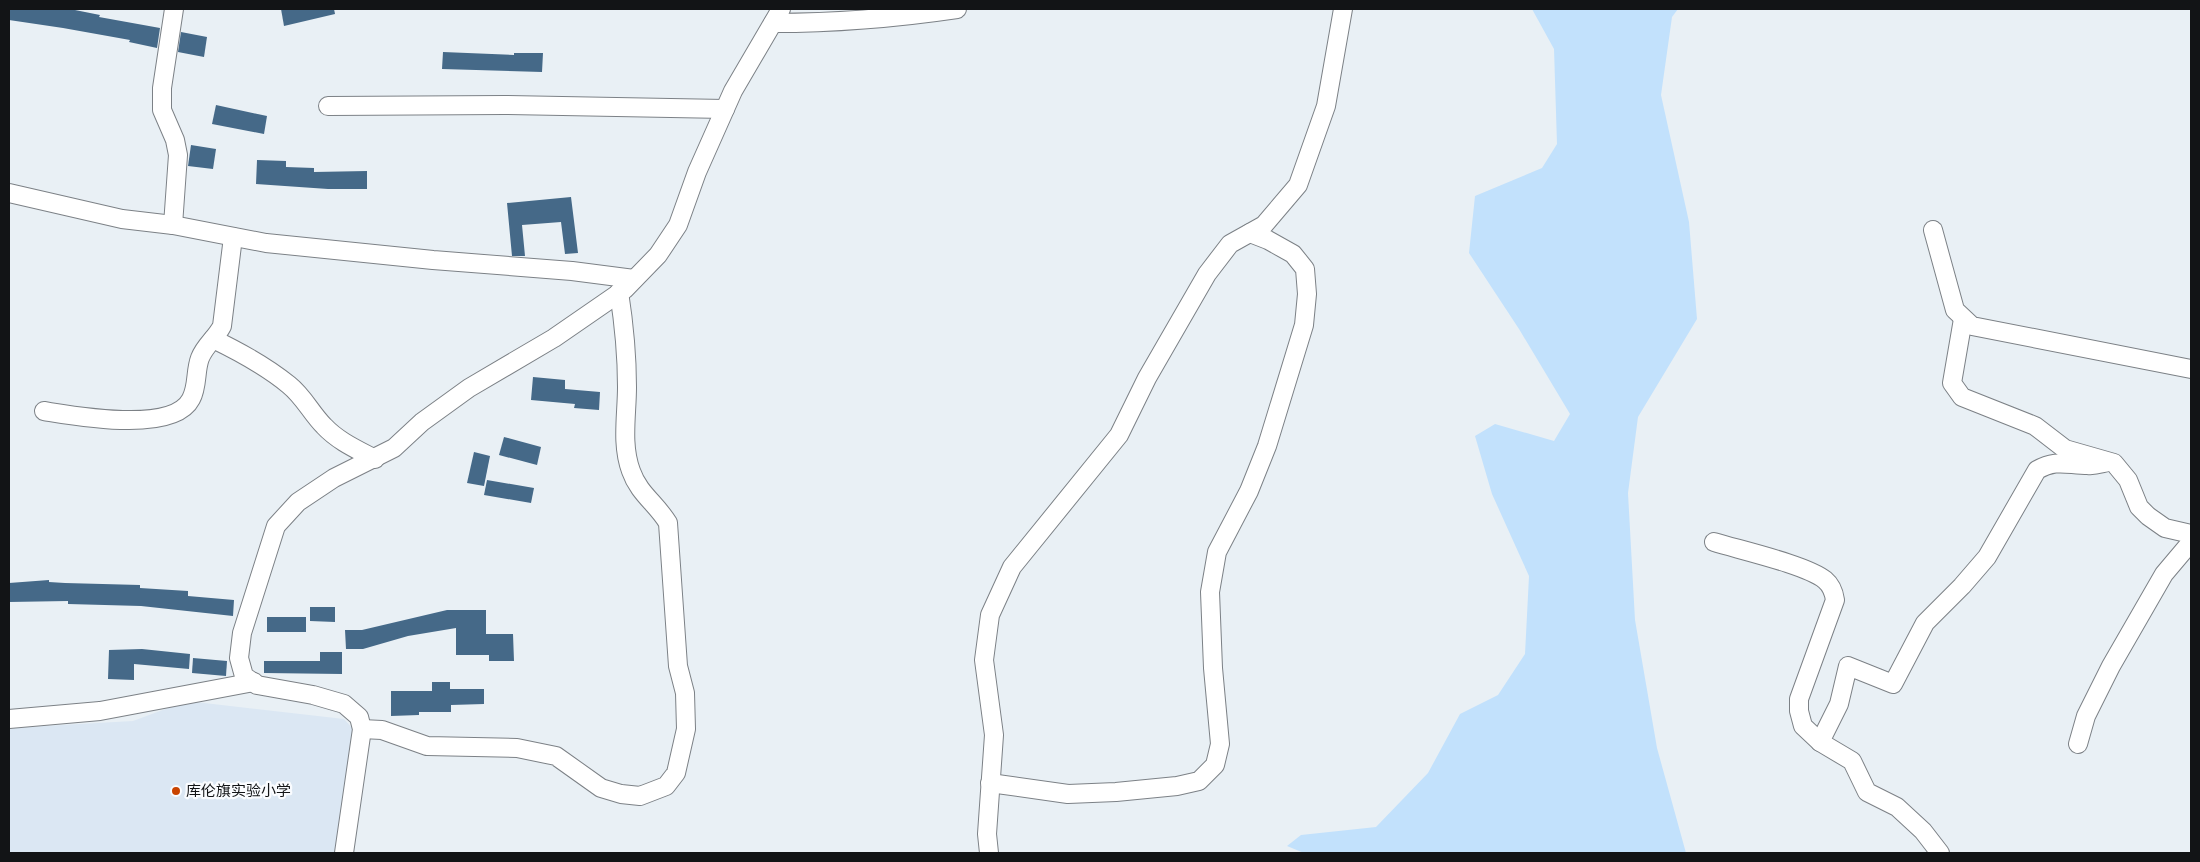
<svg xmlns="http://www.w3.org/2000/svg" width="2200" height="862" font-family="'Alegreya Sans','Noto Sans SC',sans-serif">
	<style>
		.built { fill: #dbe7f3 }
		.green { fill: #c2e1fc }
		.building { fill: #456988 }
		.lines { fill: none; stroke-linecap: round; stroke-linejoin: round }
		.street-casing { stroke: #7c8186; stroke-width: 20 }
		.street { stroke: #fff; stroke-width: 18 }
		.poi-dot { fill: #c94400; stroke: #fafcff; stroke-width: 2 }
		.labels { text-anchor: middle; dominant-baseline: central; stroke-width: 4.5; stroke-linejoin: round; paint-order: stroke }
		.poi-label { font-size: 15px; fill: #121416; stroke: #fafcff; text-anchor: start }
	</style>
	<rect width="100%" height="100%" fill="#e9f0f5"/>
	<path class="built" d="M187,701L344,719L353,729L335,853H9V728L133,721Z"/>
	<path class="green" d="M1532,9H1678L1672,17L1661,95L1689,222L1697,319L1638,417L1628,493L1635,620L1657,748L1686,853H1304L1287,846L1301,835L1376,827L1428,773L1460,714L1498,695L1525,654L1529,576L1492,494L1475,436L1495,424L1554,441L1570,414L1519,329L1469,253L1475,196L1542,168L1557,144L1554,49Z"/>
	<g class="building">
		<path d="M9,9H70L100,15L99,17L160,28L157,48L129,42L130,40L63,28L9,20Z"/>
		<path d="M281,9H334L335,14L284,26Z"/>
		<path d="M181,32L207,37L204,57L178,52Z"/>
		<path d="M443,52L514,55V53H543L542,72L442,69Z"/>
		<path d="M216,105L267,116L264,134L212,124Z"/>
		<path d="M191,145L216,149L213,169L188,166Z"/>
		<path d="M257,160L286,161V167L314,168V172L367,171V189H328L256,184Z"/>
		<path d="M571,197L578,253L565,254L561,222L522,225L525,256H512L507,203Z"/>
		<path d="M533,377L565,380V389L600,392L599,410L574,408L575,404L531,400Z"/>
		<path d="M504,437L541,447L537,465L499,455Z"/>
		<path d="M474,452L490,456L484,486L467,483Z"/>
		<path d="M487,480L534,488L531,503L484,495Z"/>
		<path d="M49,580V582L65,583L140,585V588L188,591V596L234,600L233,616L141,606L68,604V601L9,602V583Z"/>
		<path d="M310,607H335V622L310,621Z"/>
		<path d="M447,610H486V634H513L514,661H489V655H456V628L408,636L363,649H346L345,630H362Z"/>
		<rect x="267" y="617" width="39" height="15"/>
		<path d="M142,649L190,654L189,669L134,664V680L108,679L109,650Z"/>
		<path d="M320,652H342V674L264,673V661H320Z"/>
		<path d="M193,658L227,661L226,676L192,673Z"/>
		<path d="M432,682H450V689H484V704L451,705V712H419V715L391,716V691H432Z"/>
	</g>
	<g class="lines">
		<defs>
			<g id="street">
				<path d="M773,23C834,23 896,18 957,9"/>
				<path d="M328,106L504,105L725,109"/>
				<path d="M9,193L122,219L173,225L266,243L433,260L572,271L634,279"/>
				<path d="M173,225L178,155L175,140L162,110V88L174,9"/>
				<path d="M1933,230L1955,310L1972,326L2191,369"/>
				<path d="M1963,319L1952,383L1962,397L2035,426L2065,449L2114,463L2128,480L2139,507L2148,516L2165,528L2191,534"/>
				<path d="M213,339C240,352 266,366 289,385C304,397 311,413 324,426C338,441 356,449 375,459"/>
				<path d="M44,411C76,416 173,434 191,399C198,386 195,371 200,358C205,345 216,338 222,326L233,237"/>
				<path d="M1714,542C1740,550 1807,565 1825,580C1831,585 1834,593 1835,600L1799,699V711L1803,726L1820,742L1852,761L1867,792L1897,807L1923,831L1940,853"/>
				<path d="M9,719L100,711L254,682"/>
				<path d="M362,729L382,730L427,746L517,748L556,756L601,788L621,794L640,796L666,786L676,773L686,729L685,693L678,666L668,523C656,503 639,494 631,471C621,444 627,415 627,387C627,355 624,324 619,292"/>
				<path d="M1820,742L1839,704L1848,666L1893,684L1925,623L1962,586L1987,557L2037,470C2056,459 2067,465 2088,465C2095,466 2102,463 2108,462"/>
				<path d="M2078,744L2086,716L2111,666L2164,574L2191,542"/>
				<path d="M990,783L1068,794L1116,792L1177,786L1199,781L1215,765L1220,744L1213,668L1210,592L1217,552L1249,491L1267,446L1304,325L1307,294L1305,269L1293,254L1268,240L1250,233"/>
				<path d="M344,853L362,729L359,717L344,704L313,695L257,685L244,676L239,658L242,633L276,526L298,502L334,478L394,448L422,422L469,388L554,338L625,289L658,255L678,225L697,172L733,91L781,9"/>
				<path d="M989,853L987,834L994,735L984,660L990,615L1012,567L1119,435L1147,378L1207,274L1230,244L1264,225L1298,185L1326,106L1343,9"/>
			</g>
		</defs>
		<use href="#street" class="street-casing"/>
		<use href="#street" class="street"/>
	</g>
	<circle class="poi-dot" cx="176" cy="791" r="5"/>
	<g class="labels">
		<g class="poi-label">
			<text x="186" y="791">库伦旗实验小学</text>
		</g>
	</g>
	<rect width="2200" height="862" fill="none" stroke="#121416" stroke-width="20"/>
</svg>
